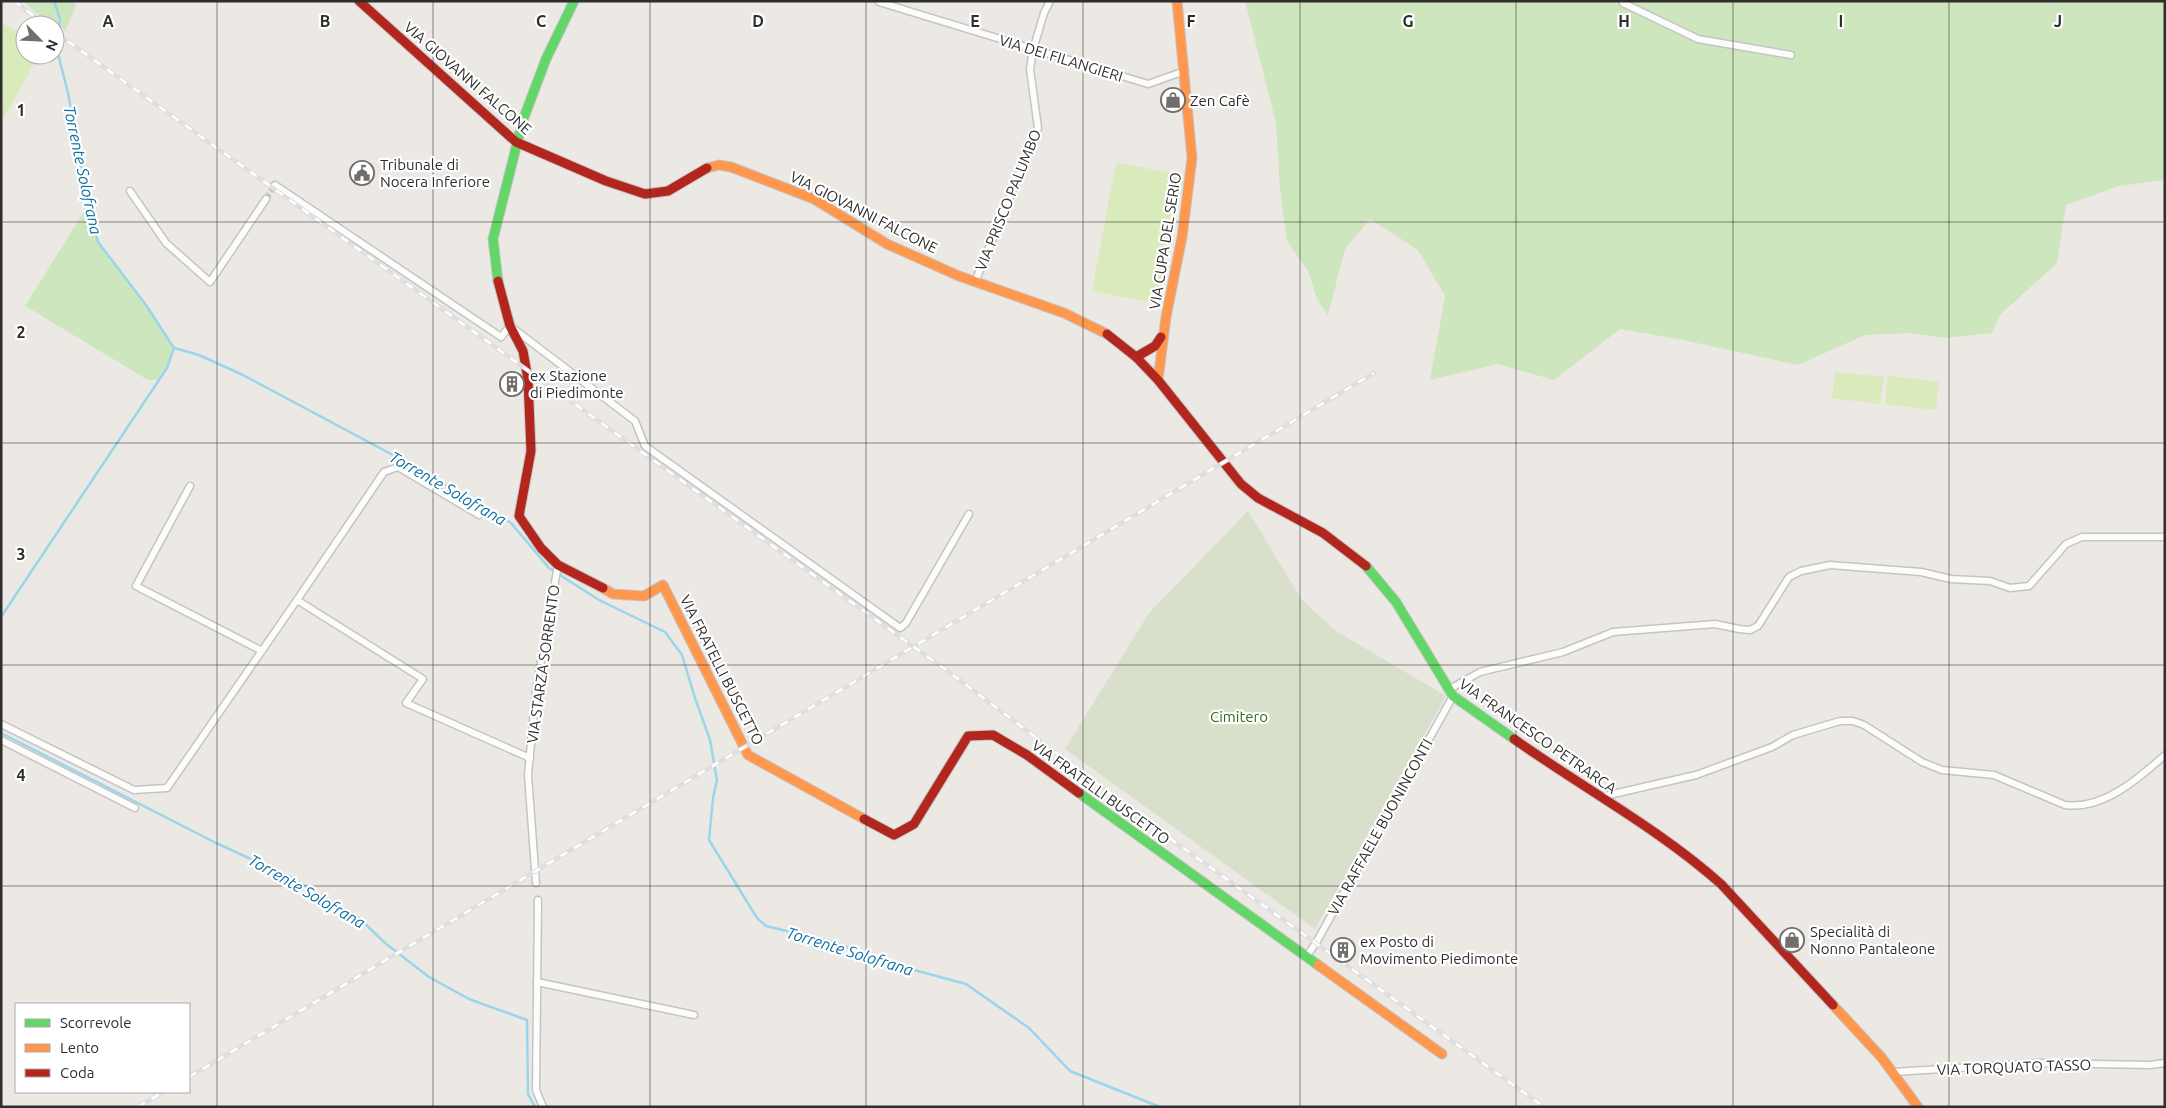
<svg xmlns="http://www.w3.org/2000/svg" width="2166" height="1108" font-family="Ubuntu,sans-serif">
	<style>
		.green { fill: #cee6be }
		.cemetery { fill: #d8e0cc }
		.pitch { fill: #d9eabb }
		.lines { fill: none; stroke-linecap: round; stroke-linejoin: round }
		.stream { stroke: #99d6ec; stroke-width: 2.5 }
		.street-tunnel { stroke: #c6c3c0; stroke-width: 6; stroke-dasharray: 6 3; stroke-linecap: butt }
		.street-casing { stroke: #c5c4c5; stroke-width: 9 }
		.fast-casing { stroke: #c5c4c5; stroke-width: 11 }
		.slow-casing { stroke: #c5c4c5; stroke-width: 11 }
		.jam-casing { stroke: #c5c4c5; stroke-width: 11 }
		.street { stroke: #fcfcfb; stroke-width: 6 }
		.fast { stroke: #63d668; stroke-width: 9 }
		.slow { stroke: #ff974d; stroke-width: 9 }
		.jam { stroke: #b3261e; stroke-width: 9 }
		.rail-casing { stroke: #dfdfe1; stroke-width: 4.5 }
		.rail { stroke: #fff; stroke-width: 2.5; stroke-dasharray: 8; stroke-linecap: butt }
		.grid { fill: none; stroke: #2e2e2e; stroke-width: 1; stroke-opacity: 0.55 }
		.labels { text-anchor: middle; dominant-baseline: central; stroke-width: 4.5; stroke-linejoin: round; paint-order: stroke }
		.street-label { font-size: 15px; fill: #2e2e2e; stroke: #fff }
		.poi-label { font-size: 15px; fill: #2e2e2e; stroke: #fff; text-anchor: start }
		.park-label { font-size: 15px; fill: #2c6e1b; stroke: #fff }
		.water-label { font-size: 16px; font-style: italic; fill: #0d6fa3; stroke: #fff }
		.grid-label { font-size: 16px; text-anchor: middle; font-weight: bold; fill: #2e2e2e; stroke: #fff; stroke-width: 4.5; stroke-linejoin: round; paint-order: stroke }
	</style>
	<rect width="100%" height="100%" fill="#ece8e4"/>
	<g class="green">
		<path d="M22,1H73L76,6L65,31L57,22L55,26L51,25Z"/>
		<path d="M1245,1H2165V180L2119,186L2066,205L2057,263L2001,314L1992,333L1946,338L1910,333L1865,335L1798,365L1678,339L1620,329L1554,380L1498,364L1430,380L1445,296L1418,250L1370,219L1345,249L1328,315L1317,299L1308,271L1287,241L1280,189L1276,123Z"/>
		<path d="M88,205L98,242L146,305L174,348L167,368L158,380H148L25,306Z"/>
	</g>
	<path class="cemetery" d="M1248,511L1302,600L1336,631L1446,696L1315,929L1065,749L1149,613Z"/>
	<g class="pitch">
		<path d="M1,23L25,36V55H39L1,123Z"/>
		<path d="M1116,163L1184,175L1159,304L1092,291Z"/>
		<path d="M1835,372L1884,377L1880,404L1832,398Z"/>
		<path d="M1888,376L1939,382L1936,410L1885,404Z"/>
	</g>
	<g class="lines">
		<g class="stream">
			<path d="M174,348L199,355L243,375L406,462L511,523L549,568L599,600L665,632L682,655L695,698L710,740L717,780L713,798L709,840L757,918L766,926L833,942L892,964L966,984L1029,1028L1070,1071L1160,1107"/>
			<path d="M1,617L167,368L174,348L146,305L98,242L89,211L68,93L57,50L60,19L54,1"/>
			<path d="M1,733L216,843L290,877L358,917L385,943L429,977L469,999L527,1020L528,1094L535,1107"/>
		</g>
		<path class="street-tunnel" d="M266,199L274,186"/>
		<defs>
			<g id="street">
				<path d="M1623,1V3L1698,39L1791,55"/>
				<path d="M879,2L1148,84L1185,71"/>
				<path d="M274,186L275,185L501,337L510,326L635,421L645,446L900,628L906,623L969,514"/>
				<path d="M130,191L166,243L210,282L266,199"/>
				<path d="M975,282L1038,128L1030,69L1033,50L1044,13L1050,1"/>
				<path d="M190,486L136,586L262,651"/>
				<path d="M297,600L384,472L398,467L479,515"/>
				<path d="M1448,690L1480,672L1563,652L1613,632L1715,624L1739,629L1750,630L1758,626L1789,577L1801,571L1830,565L1921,572L1951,579L1990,581L2010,588L2029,586L2066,544L2082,537H2165"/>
				<path d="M1,724L134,790L167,788L297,600L423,679L406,703L530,758"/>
				<path d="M1,740L135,808"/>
				<path d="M1600,797L1696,775L1772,747L1793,735L1840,721H1853L1864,725L1922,762L1942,770L1994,775L2065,805C2103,810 2138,779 2165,755"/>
				<path d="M536,883L528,775L536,690L558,565"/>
				<path d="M538,900L536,1090L543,1107"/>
				<path d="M1306,957L1316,943L1453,696"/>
				<path d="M537,982L694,1015"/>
				<path d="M1893,1072L2039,1063L2150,1065L2165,1063"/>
			</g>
			<g id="fast">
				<path d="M498,281L493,239L523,120L546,59L574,1"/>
				<path d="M1366,566L1396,602L1453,696L1514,739"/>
				<path d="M1079,793L1318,965"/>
			</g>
			<g id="slow">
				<path d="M707,168L719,165L731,167L814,199L887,244L959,276L1064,313L1107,334"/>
				<path d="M1158,380L1166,317L1182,237L1192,158L1177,1"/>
				<path d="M603,588L613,594L644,596L663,585L748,755L864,819"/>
				<path d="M1318,965L1442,1054"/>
				<path d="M1833,1005L1882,1058L1918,1107"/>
			</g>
			<g id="jam">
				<path d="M359,1L516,142L606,181L645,194L668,191L707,168"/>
				<path d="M498,281L510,326L523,351L528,379L531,451L519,516L541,548L558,565L603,588"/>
				<path d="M1107,334L1136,357L1158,380L1241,484L1258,498L1323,533L1366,566"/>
				<path d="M1136,357L1155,346L1161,337"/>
				<path d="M1514,739C1583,788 1658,828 1721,884L1833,1005"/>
				<path d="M864,819L894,835L914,824L968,736L993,735L1027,755L1079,793"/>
			</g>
		</defs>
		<use href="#street" class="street-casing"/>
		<use href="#fast" class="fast-casing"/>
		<use href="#slow" class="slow-casing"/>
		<use href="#jam" class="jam-casing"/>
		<use href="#street" class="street"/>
		<use href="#fast" class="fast"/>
		<use href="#slow" class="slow"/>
		<use href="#jam" class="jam"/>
		<defs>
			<g id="rail">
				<path d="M14,1L46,25"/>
				<path d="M55,32L949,672L1168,837L1544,1107"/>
				<path d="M189,1077L1374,373"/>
				<path d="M138,1107L163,1092"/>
			</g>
		</defs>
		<use href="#rail" class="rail-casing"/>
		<use href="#rail" class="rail"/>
	</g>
	<path class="grid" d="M217,1V1107M433,1V1107M650,1V1107M866,1V1107M1083,1V1107M1300,1V1107M1516,1V1107M1733,1V1107M1949,1V1107M1,222H2165M1,443H2165M1,665H2165M1,886H2165"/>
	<defs>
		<symbol id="shop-ring" viewBox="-11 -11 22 22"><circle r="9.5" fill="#fff" stroke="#706f6e" stroke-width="1.5"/><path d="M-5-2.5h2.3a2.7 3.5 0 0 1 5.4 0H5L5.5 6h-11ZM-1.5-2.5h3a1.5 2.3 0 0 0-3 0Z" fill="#706f6e"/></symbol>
		<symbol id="civic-ring" viewBox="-11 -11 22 22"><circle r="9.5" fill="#fff" stroke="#706f6e" stroke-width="1.5"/><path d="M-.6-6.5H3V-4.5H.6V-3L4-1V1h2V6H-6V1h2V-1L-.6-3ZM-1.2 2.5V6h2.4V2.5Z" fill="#706f6e"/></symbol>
		<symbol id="building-ring" viewBox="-11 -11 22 22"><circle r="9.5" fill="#fff" stroke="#706f6e" stroke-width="1.5"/><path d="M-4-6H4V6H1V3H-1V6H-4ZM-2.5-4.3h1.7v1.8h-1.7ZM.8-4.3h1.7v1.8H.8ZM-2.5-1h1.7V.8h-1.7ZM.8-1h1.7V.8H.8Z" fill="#706f6e"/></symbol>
	</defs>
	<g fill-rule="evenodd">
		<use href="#shop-ring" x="1159" y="86" width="28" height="28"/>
		<use href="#civic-ring" x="348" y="159" width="28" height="28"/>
		<use href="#building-ring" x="498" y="370" width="28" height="28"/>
		<use href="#shop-ring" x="1778" y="926" width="28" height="28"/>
		<use href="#building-ring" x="1329" y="936" width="28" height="28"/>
	</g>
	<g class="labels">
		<g class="street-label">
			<text transform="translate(1061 58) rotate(17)">VIA DEI FILANGIERI</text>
			<text transform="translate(468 78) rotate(41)">VIA GIOVANNI FALCONE</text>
			<text transform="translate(1008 200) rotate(-68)">VIA PRISCO PALUMBO</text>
			<text transform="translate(864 212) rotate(27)">VIA GIOVANNI FALCONE</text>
			<text transform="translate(1165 241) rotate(-81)">VIA CUPA DEL SERIO</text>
			<text transform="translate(543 664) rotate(-82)">VIA STARZA SORRENTO</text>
			<text transform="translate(722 670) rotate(63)">VIA FRATELLI BUSCETTO</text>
			<text transform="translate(1538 736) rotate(35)">VIA FRANCESCO PETRARCA</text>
			<text transform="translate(1101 792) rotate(36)">VIA FRATELLI BUSCETTO</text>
			<text transform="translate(1380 827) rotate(-61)">VIA RAFFAELE BUONINCONTI</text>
			<text transform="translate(2014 1067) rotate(-2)">VIA TORQUATO TASSO</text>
		</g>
		<g class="poi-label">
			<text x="1190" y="100">Zen Cafè</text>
			<text x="380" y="164">Tribunale di<tspan x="380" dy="17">Nocera Inferiore</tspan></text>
			<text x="530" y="375">ex Stazione<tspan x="530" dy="17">di Piedimonte</tspan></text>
			<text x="1810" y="931">Specialità di<tspan x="1810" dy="17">Nonno Pantaleone</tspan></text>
			<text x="1360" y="941">ex Posto di<tspan x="1360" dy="17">Movimento Piedimonte</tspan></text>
		</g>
		<g class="park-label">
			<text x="1239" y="716">Cimitero</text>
		</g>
		<g class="water-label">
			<text transform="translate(83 170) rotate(78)">Torrente Solofrana</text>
			<text transform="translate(448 488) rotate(30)">Torrente Solofrana</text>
			<text transform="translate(307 891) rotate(30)">Torrente Solofrana</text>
			<text transform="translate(850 951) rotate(17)">Torrente Solofrana</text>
		</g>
	</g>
	<g class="grid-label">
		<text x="108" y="27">A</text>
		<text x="325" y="27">B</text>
		<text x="541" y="27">C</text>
		<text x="758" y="27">D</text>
		<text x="975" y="27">E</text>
		<text x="1191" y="27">F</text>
		<text x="1408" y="27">G</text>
		<text x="1624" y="27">H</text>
		<text x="1841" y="27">I</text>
		<text x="2058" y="27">J</text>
		<text x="21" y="116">1</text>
		<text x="21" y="338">2</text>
		<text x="21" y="560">3</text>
		<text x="21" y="781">4</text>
	</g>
	<rect width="2166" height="1108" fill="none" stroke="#2e2e2e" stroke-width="5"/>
	<rect x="15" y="1003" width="175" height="90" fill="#ffffff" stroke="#ababab"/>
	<rect x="25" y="1019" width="25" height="8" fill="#63d668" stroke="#ababab"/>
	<text x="60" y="1028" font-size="15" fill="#2e2e2e">Scorrevole</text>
	<rect x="25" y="1044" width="25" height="8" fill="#ff974d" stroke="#ababab"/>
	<text x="60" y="1053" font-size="15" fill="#2e2e2e">Lento</text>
	<rect x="25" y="1069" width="25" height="8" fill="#b3261e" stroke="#ababab"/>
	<text x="60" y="1078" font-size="15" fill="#2e2e2e">Coda</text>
	<g transform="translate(40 40) rotate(114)"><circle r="24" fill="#ffffff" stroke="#ababab"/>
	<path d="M0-4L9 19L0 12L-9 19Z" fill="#706f6e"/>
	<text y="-8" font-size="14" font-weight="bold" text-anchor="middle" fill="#2e2e2e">N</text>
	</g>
</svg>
